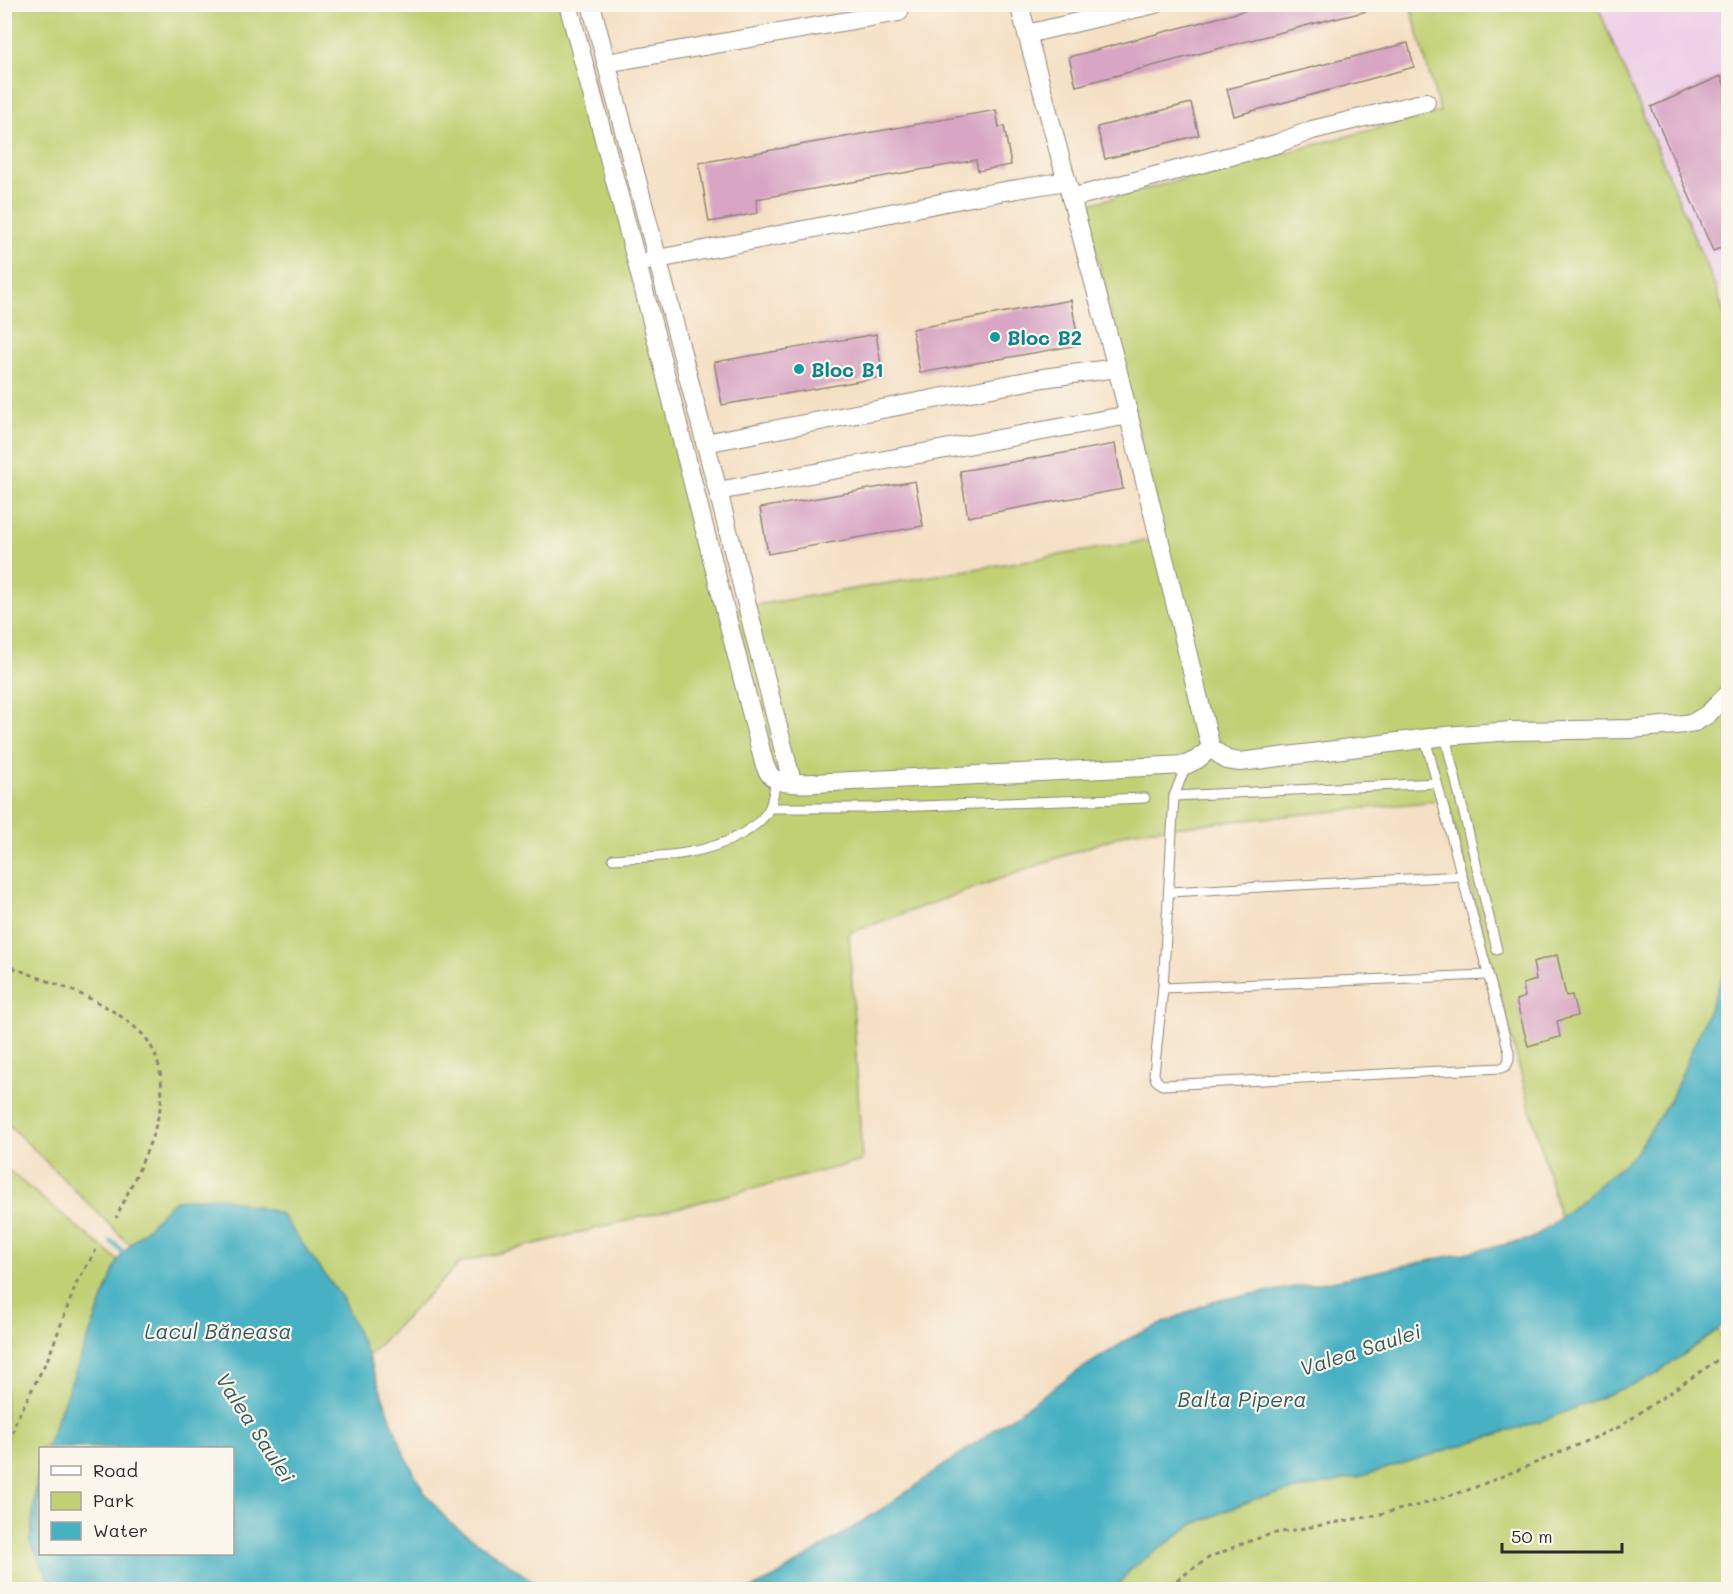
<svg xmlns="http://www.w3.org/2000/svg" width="1733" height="1594" font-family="Mali,sans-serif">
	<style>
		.built { fill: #eed0e8 }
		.green { fill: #c0d073; stroke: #767e4f; stroke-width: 1.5 }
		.water { fill: #46b1c3; stroke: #386e77; stroke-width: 1.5 }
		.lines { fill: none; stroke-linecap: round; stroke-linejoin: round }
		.stream { stroke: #46b1c3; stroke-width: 4.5 }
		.building { fill: #d8a6c4 }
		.service-casing { stroke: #908577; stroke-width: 11 }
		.minor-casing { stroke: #908577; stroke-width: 20 }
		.path { stroke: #908577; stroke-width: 3; stroke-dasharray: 4.5 4.5; stroke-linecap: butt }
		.service { stroke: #fff; stroke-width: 9 }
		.minor { stroke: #fff; stroke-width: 18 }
		.culture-dot { fill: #0f9aa8; stroke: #fbf7ec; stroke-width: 2 }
		.labels { text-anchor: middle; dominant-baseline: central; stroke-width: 4.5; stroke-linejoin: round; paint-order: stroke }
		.culture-label { font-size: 20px; font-weight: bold; fill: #0d838f; stroke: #fbf7ec; text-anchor: start }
		.water-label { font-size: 21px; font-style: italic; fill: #345a60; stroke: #fbf7ec }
	</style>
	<rect width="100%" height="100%" fill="#fbf7ec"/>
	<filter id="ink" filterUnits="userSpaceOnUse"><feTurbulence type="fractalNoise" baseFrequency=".0167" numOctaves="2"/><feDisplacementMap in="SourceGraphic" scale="12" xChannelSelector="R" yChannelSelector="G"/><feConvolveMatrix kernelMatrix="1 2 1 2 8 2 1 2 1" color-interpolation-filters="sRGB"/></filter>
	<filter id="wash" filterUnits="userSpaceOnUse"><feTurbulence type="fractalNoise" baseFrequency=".008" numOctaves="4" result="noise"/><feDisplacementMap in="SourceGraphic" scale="24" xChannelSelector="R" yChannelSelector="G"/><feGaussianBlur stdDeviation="1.35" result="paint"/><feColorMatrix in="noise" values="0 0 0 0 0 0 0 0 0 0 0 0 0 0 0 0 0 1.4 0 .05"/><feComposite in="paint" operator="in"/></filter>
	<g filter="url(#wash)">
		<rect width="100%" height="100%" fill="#f4dfc3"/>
		<path class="built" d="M1597,5H1728V283L1716,289Z"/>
		<g class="green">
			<path d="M4,5H573L726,610L1163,538L1085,205L1440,112L1410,5H1597L1716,289L1728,325V964L1672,1097L1636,1153L1560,1218L1447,800L1133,831L849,933L862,1161L460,1263L368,1356L342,1298L175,1200L130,1245L5,1121Z"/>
			<path d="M4,1167L118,1260L46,1448H40L30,1542L64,1589H5Z"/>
			<path d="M1718,1330L1728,1350V1589L1115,1590L1131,1569L1194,1524L1255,1499L1362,1476L1550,1418L1653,1376Z"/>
		</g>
		<g class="water">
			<path d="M1728,964V1322L1653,1376L1550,1418L1362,1476L1255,1499L1194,1524L1131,1569L1115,1589H750L774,1578L888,1505L1070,1376L1132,1337L1213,1301L1332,1281L1531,1239L1560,1218L1636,1153L1672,1097Z"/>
			<path d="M218,1197L280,1213L342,1298L368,1356L403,1451L424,1492L449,1522L544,1589L57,1590L50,1581L30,1542L40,1462V1554H232V1448H46L118,1260L130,1245L175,1200Z"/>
		</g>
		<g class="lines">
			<path class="stream" d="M111,1241L127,1256"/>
		</g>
		<g id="blocks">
			<g class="building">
				<path d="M1270,4H1376V9L1335,19V18L1076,86L1069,57Z"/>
				<path d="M1408,43L1414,67L1234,116L1227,89Z"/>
				<path d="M1721,76L1728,93V245L1713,251L1651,107Z"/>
				<path d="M1191,103L1199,135L1105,159L1097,127Z"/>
				<path d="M996,110L999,127L1004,126L1011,165L978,171L976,160L756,199L758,213L709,222L699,163Z"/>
				<path d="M1071,300L1079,345L920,373L912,329Z"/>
				<path d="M876,334L883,377L722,405L714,362Z"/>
				<path d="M1115,444L1123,489L968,517L960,471Z"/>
				<path d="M915,481L923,526L768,554L760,508Z"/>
				<path d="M1557,955L1566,996L1572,995L1577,1016L1557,1021L1560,1037L1528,1046L1516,1000L1525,997L1523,984L1536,980L1533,962Z"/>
			</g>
		</g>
	</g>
	<g filter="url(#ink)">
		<use href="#blocks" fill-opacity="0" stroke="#908577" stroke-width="1.5"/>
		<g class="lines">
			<defs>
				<g id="service">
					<path d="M1445,736L1497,950"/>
					<path d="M1186,765L1174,796L1163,988L1154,1074L1156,1080L1162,1085L1501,1068L1506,1066L1509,1060V1052L1425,738"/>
					<path d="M1174,796L1437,783"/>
					<path d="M770,808H866L1145,798"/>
					<path d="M613,859C657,856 700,857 740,835C751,829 764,820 770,807C773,799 774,789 776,780"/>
					<path d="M1170,892L1462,876"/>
					<path d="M1163,988L1487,975"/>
				</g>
				<g id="minor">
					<path d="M568,4L637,263L764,763C766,769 769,776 775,779C788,786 817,783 831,782L1186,765L1198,759L1211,748"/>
					<path d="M591,4L718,491L792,782"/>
					<path d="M1019,4L1117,368L1211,748L1227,760L1240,762L1445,736L1512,731L1631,729L1684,724L1695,722L1708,714L1728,694"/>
					<path d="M1027,34L1155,4"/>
					<path d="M606,63L899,12"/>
					<path d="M1071,198L1276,144L1312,130L1426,102"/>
					<path d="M648,261L981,195L1066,181"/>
					<path d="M705,443L1043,378L1117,368"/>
					<path d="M718,491L1129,415"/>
				</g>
			</defs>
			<use href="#service" class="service-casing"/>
			<use href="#minor" class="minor-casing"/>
			<g class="path">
				<path d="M4,964C50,983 103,997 139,1031C158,1047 164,1079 161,1103C155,1141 132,1183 116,1218"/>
				<path d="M4,1468L16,1421L49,1356L77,1282L96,1250"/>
				<path d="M1162,1590L1210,1557L1244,1543L1271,1534L1372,1516L1419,1505L1468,1490L1533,1464L1619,1427L1728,1353"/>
			</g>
			<use href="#service" class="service"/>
			<use href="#minor" class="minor"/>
		</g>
	</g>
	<g class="culture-dot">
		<circle cx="995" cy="337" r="6"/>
		<circle cx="799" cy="369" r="6"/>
	</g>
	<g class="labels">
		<g class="culture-label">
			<text x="1007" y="337">Bloc B2</text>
			<text x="811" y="369">Bloc B1</text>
		</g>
		<g class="water-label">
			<text x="218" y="1330">Lacul Băneasa</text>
			<text transform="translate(1360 1349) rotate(-18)">Valea Saulei</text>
			<text x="1242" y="1398">Balta Pipera</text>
			<text transform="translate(256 1427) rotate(57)">Valea Saulei</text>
		</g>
	</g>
	<rect width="1733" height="1594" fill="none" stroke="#fbf7ec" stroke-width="24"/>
	<rect x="39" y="1447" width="195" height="108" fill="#fbf7ec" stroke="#a8a59f" stroke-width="1.5"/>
	<rect x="51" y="1466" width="30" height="9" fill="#ffffff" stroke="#a8a59f" stroke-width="1.5"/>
	<text x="93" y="1477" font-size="18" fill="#2b2b2b">Road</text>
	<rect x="51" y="1492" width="30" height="18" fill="#c0d073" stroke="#a8a59f" stroke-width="1.5"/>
	<text x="93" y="1507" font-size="18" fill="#2b2b2b">Park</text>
	<rect x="51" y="1522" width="30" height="18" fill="#46b1c3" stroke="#a8a59f" stroke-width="1.5"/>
	<text x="93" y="1537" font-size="18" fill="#2b2b2b">Water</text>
	<path d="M1502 1543v9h120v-9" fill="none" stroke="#2b2b2b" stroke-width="3"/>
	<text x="1511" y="1543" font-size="18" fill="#2b2b2b" stroke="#fbf7ec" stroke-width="4.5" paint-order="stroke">50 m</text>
</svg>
